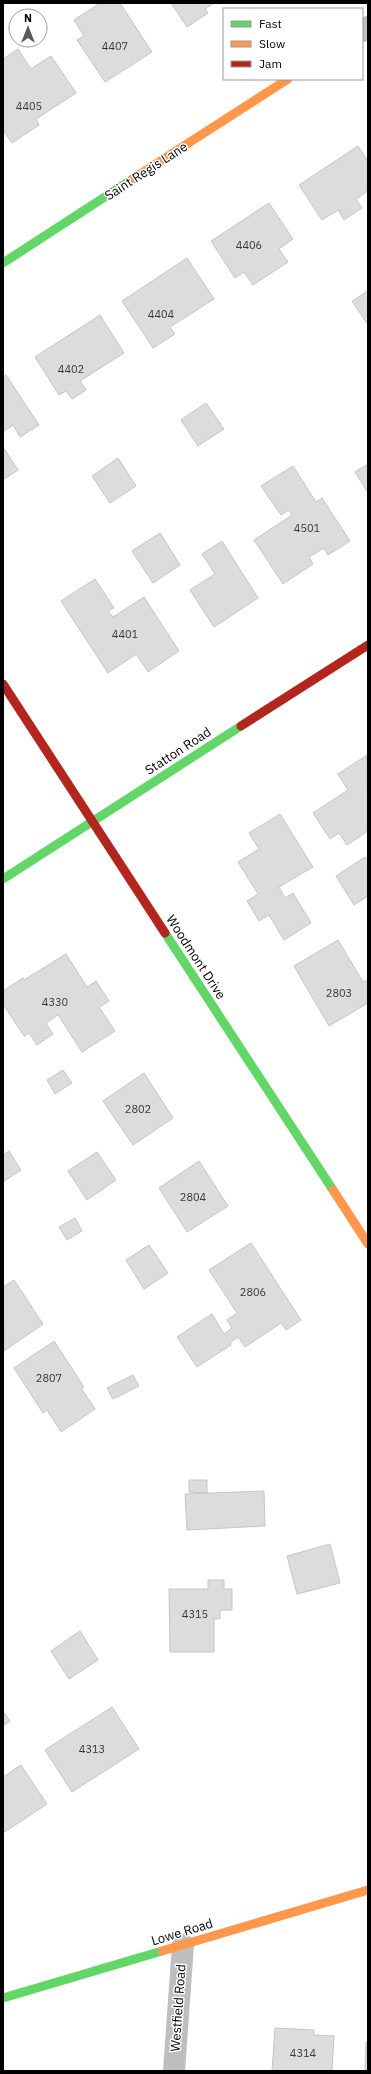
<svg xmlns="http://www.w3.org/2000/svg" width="371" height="2074" font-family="'IBM Plex Sans',sans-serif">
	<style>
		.building { fill: #dcdcdc; stroke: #c5c5c5 }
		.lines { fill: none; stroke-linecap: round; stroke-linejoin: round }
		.street { stroke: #bebebe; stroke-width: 22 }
		.fast { stroke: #63d668; stroke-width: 9 }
		.slow { stroke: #ff974d; stroke-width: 9 }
		.jam { stroke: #b3261e; stroke-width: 9 }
		.labels { text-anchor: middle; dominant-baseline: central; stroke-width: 3; stroke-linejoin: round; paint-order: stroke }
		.number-label { font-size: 11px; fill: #373737 }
		.street-label { font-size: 13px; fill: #000; stroke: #fff }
	</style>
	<rect width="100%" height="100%" fill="#fff"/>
	<g class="building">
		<path d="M100,3H120L152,52L105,82L77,40L84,36L74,20Z"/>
		<path d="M171,3H214L205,9L208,13L187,27Z"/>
		<path d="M18,49L31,69L51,56L76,93L36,119L39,125L12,143L3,130V59Z"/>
		<path d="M358,146L368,161V191L356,199L362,208L344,220L338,210L322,220L299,185Z"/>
		<path d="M269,203L293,239L279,249L288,262L253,285L244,272L235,278L211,241Z"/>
		<path d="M187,258L214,299L170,327L175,334L153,348L122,301Z"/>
		<path d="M368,291V325L352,301Z"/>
		<path d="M100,315L124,353L80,381L86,390L72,399L66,391L59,395L35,357Z"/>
		<path d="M6,375L39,425L20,437L13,425L3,432V377Z"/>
		<path d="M206,403L224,429L198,446L181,420Z"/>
		<path d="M3,447L18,470L3,480Z"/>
		<path d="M118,458L136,486L110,503L92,476Z"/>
		<path d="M368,464V493L355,472Z"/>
		<path d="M293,466L316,502L322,498L350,541L328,555L324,548L309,557L313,564L283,584L254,540L292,515L289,510L281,515L261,486Z"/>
		<path d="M160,533L180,565L153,583L132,551Z"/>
		<path d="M222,541L258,598L214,627L190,590L215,574L202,554Z"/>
		<path d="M95,579L114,608L108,611L113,617L144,597L179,651L148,672L136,654L108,673L61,601Z"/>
		<path d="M367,755L368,831L347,845L339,833L330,839L313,813L348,790L338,774Z"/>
		<path d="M280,814L313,867L279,887L285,898L293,893L311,923L284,940L269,915L259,921L247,901L258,894L238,862L259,849L249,833Z"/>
		<path d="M365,857L368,861V896L354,905L336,876Z"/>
		<path d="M338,940L363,982L368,980V1003L329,1026L294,966Z"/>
		<path d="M66,954L87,987L96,981L109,1001L99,1007L115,1031L82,1052L58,1015L46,1023L53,1034L37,1045L29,1033L24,1036L3,1004V991L23,978L24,980Z"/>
		<path d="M63,1070L72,1083L55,1094L47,1080Z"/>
		<path d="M144,1073L173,1118L133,1145L103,1101Z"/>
		<path d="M9,1151L21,1170L3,1182V1155Z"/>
		<path d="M97,1152L116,1180L87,1200L68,1171Z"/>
		<path d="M199,1161L228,1206L187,1232L159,1188Z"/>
		<path d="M75,1218L82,1231L67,1240L59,1227Z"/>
		<path d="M251,1243L301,1320L286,1330L281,1323L245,1347L238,1337L230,1343L231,1345L197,1367L177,1337L212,1314L224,1334L232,1328L227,1320L237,1313L209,1270Z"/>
		<path d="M149,1245L168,1273L144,1289L126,1260Z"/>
		<path d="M14,1280L43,1324L4,1351L3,1287Z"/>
		<path d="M54,1341L84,1387L81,1388L95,1409L61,1432L47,1410L43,1413L14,1368Z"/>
		<path d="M133,1375L139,1386L113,1399L107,1388Z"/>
		<path d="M189,1480H207V1493L189,1492Z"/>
		<path d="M264,1491L265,1526L187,1530L185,1494Z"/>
		<path d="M330,1544L340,1583L297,1594L287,1556Z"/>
		<path d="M208,1580H224V1589H232V1610H220V1619H214V1652H170L169,1589H208Z"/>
		<path d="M80,1631L98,1660L69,1679L51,1651Z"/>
		<path d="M112,1707L139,1749L72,1792L45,1750Z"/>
		<path d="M3,1711L10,1721L3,1726Z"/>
		<path d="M21,1765L47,1804L3,1833V1777Z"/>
		<path d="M275,2028L314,2030V2035L334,2036L332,2071H272Z"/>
		<path d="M366,2042H368V2071H365Z"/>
	</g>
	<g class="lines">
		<g class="street">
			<path d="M362,31L368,27"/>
			<path d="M174,2071L183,1945"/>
		</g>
		<g class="fast">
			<path d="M3,263L134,178"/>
			<path d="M3,879L241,726"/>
			<path d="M165,933L333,1190"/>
			<path d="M3,1998L162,1951"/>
		</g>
		<g class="slow">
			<path d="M134,178L288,79"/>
			<path d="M333,1190L368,1244"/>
			<path d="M162,1951L368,1890"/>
		</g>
		<g class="jam">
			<path d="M3,684L165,933"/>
			<path d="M241,726L368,645"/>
		</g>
	</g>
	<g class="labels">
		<g class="number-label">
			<text x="115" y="46">4407</text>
			<text x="29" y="106">4405</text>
			<text x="249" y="245">4406</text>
			<text x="161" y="314">4404</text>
			<text x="71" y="369">4402</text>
			<text x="307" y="528">4501</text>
			<text x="125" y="634">4401</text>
			<text x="339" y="993">2803</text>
			<text x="55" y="1002">4330</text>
			<text x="138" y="1109">2802</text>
			<text x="193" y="1197">2804</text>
			<text x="253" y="1292">2806</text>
			<text x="49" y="1378">2807</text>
			<text x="195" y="1614">4315</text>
			<text x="92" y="1749">4313</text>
			<text x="303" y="2053">4314</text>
		</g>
		<g class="street-label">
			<text transform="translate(146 171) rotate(-33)">Saint Regis Lane</text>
			<text transform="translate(178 751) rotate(-33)">Statton Road</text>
			<text transform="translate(196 957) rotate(57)">Woodmont Drive</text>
			<text transform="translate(182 1932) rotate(-17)">Lowe Road</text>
			<text transform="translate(178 2008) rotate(-86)">Westfield Road</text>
		</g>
	</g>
	<rect width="371" height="2074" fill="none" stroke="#000000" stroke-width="8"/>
	<rect x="223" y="8" width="140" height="72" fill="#ffffff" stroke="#999999"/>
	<rect x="231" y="21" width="20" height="6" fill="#63d668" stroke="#999999"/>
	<text x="259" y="28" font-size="12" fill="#000000">Fast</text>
	<rect x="231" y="41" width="20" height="6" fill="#ff974d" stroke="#999999"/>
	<text x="259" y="48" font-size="12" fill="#000000">Slow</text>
	<rect x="231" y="61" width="20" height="6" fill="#b3261e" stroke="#999999"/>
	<text x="259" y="68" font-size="12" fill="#000000">Jam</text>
	<g transform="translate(28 28)"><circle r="19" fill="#ffffff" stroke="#999999"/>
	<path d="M0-3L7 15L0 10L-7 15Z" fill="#595959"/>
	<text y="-6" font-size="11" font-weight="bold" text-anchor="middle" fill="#000000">N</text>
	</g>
</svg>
